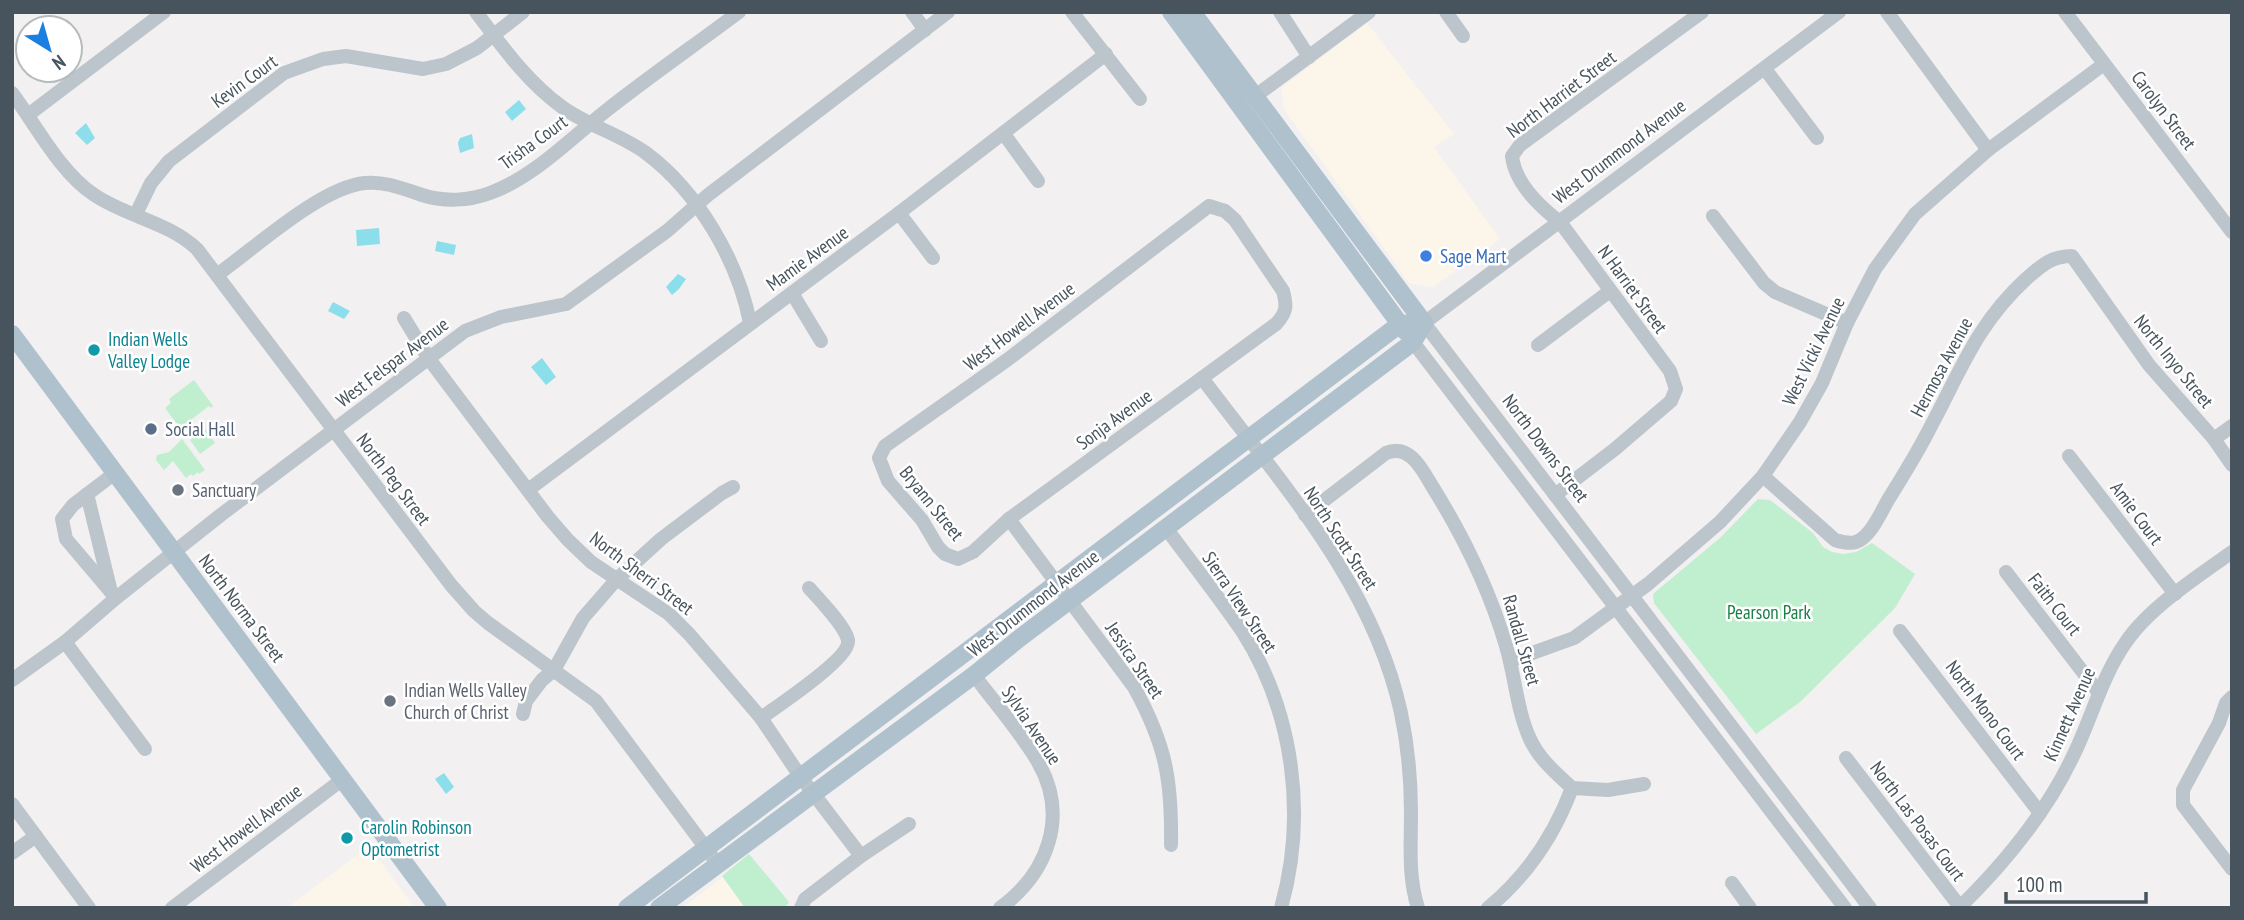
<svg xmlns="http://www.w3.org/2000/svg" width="2244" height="920" font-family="'PT Sans Narrow',sans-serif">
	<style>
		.commercial { fill: #fcf6ea }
		.green { fill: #bfefce }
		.water { fill: #8ddeeb }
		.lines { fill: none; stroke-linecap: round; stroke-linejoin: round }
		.minor { stroke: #bcc5cc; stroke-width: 14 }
		.major { stroke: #b0c1ce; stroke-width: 18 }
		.shop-dot { fill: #3f7fe0; stroke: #fff; stroke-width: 2.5 }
		.culture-dot { fill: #0f9aa8; stroke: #fff; stroke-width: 2.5 }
		.service-dot { fill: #5c6f8a; stroke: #fff; stroke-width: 2.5 }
		.worship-dot { fill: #6b7280; stroke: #fff; stroke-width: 2.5 }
		.labels { text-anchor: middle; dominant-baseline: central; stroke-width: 5; stroke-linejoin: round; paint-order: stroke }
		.street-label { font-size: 19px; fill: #48545d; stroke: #fff }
		.shop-label { font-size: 19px; fill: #366cbe; stroke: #fff; text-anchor: start }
		.culture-label { font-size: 19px; fill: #0d838f; stroke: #fff; text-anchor: start }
		.service-label { font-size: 19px; fill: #4e5e75; stroke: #fff; text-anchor: start }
		.worship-label { font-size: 19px; fill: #5b616d; stroke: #fff; text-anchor: start }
		.park-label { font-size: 19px; fill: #187f45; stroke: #fff }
	</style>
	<rect width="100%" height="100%" fill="#f2f0f0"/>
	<g class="commercial">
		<path d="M1367,23L1454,134L1434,147L1500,239L1433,287L1409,283L1283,108L1281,88Z"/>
		<path d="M369,846L415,908H287Z"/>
		<path d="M723,877L746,908H682Z"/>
	</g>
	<g class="green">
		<path d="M194,380L213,406L211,408L209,406L180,428L165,408L171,403L169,399Z"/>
		<path d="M205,429L215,443L200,454L190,440Z"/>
		<path d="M182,439L205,470L199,474L198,472L193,476L191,474L186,478L173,461L164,470L156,460L157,455L169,452Z"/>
		<path d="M1758,499L1770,500L1813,533L1823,547L1832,552L1843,554L1856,552L1872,543L1915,574L1895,608L1800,702L1756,734L1654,603L1653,594L1721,537Z"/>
		<path d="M749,854L789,902L785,908H745L722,876Z"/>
	</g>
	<g class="water">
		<path d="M519,100L526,109L512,121L505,112Z"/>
		<path d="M86,123L95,138L87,145L75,133Z"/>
		<path d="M472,134L474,148L460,153L458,143L460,138Z"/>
		<path d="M379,228L380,244L357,246L356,230Z"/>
		<path d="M437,241L456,245L454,255L435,251Z"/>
		<path d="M678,274L686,279L679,289L672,295L666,287Z"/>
		<path d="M333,302L350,311L344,319L328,311Z"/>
		<path d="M542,358L556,377L546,385L531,367Z"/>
		<path d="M444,773L454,787L446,794L435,779Z"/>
	</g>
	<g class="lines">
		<g class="minor">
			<path d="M476,12C502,46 527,82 562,107C588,126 620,134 646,153C697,191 738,260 750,323"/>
			<path d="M912,12L925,30"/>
			<path d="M1072,12L1140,99"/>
			<path d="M1280,12L1309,57"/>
			<path d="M1446,12L1463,36"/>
			<path d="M1839,12L1424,323L1870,908"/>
			<path d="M1887,12L1988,150"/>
			<path d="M2065,12L2232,232"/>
			<path d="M1765,69L1817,138"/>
			<path d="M12,93C36,125 60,172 93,194C126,217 167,221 197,249L451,585L474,611L488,623L596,701L717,863"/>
			<path d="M1254,97L1369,12"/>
			<path d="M28,115L164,12"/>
			<path d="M1004,134L1038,181"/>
			<path d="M1209,206L1225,211L1235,220L1283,291C1287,306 1287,312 1276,324L1009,519L973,552L958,559L945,554L938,547L922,520L888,481L879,458L885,446L1007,360Z"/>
			<path d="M899,213L933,258"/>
			<path d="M136,214L151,183L169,161L284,73L323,59L346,56L423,69L446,64L477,48L523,12"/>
			<path d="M1713,216L1764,283L1775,292L1847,323"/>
			<path d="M218,274C255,248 321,187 365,183C385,181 404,189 422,195C444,202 469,201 490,193C534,177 570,139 607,110C650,76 695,45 739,12"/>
			<path d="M792,293L821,341"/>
			<path d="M404,318L429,359L548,517L568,540L591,562L669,614L690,635L761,718L800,776L861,856"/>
			<path d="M1413,342L1845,908"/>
			<path d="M1538,345L1610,291"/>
			<path d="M1202,378C1280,482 1373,583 1401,713C1408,746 1411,779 1411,813C1411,845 1408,877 1418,908"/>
			<path d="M2214,439L2232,426"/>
			<path d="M2069,456L2175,594"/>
			<path d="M115,473L73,505L62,519L66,539L116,598"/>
			<path d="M1763,476L1835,540C1841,542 1849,544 1856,542C1871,536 1880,514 1888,500C1903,476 1918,452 1931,426C1961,370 1977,324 2026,279C2041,266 2051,256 2072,256L2149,365L2214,439L2232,465"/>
			<path d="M528,490L899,213L1106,54"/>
			<path d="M87,494L111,592"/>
			<path d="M1555,495L1615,449L1671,401L1676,389L1670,371L1560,222C1539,206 1515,183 1512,156L1520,145L1702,12"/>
			<path d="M1305,515L1386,453C1409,443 1422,469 1432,486C1464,537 1489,588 1506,646C1515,676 1517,711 1530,739C1539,759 1556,773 1572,788L1608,790L1644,784"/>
			<path d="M1009,519L1134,687C1166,745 1172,780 1171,845"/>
			<path d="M1166,528C1191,562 1218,596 1242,631C1294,712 1307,816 1281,908"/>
			<path d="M2006,572L2099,693"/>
			<path d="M1900,631L2040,813"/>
			<path d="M65,642L145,749"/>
			<path d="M1510,661L1574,638L1648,584L1720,522L1763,476L1800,422L1822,383L1847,323L1875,269L1915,214L1988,150L2104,64"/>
			<path d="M974,675C994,702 1022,734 1038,762C1069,816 1048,873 1000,908"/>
			<path d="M12,680L65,642L116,598L222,514L465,331L501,317L566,304L667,231L708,195L948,12"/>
			<path d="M2232,697L2226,703L2219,723L2183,790V805L2232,869"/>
			<path d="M523,714L526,701L542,680L554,670L583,618L616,580L661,539L722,493L733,487"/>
			<path d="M761,718C776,707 851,658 848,640C845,626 819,599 809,588"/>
			<path d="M1846,758L1960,907"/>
			<path d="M12,804L89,908"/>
			<path d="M12,853L36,836"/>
			<path d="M1732,883L1750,908"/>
			<path d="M172,908L343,779"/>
			<path d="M801,908L805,899L861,856L909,824"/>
			<path d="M1488,908C1528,875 1554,836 1572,788"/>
			<path d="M1959,908C2005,863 2047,812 2074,754C2092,717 2102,676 2126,642C2149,608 2198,576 2232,552"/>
		</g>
		<g class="major">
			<path d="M1171,12L1405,331"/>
			<path d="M1192,12L1424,323"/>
			<path d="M12,334L438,908"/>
			<path d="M627,908L1400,324L1424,323"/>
			<path d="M659,908L974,675L1021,637L1413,342L1424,323"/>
		</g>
	</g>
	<circle class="shop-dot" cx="1426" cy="256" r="7"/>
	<g class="culture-dot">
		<circle cx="94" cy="350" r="7"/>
		<circle cx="347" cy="838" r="7"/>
	</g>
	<circle class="service-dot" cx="151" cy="429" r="7"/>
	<g class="worship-dot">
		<circle cx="178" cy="490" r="7"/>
		<circle cx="390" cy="701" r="7"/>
	</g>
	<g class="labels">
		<g class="street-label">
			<text transform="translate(244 81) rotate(-36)">Kevin Court</text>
			<text transform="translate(1561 94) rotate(-37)">North Harriet Street</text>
			<text transform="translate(2164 110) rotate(53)">Carolyn Street</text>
			<text transform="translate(533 142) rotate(-36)">Trisha Court</text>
			<text transform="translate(1619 151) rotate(-37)">West Drummond Avenue</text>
			<text transform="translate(807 258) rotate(-36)">Mamie Avenue</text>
			<text transform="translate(1633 289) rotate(54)">N Harriet Street</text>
			<text transform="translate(1019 326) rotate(-37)">West Howell Avenue</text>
			<text transform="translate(1813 351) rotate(-64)">West Vicki Avenue</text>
			<text transform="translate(2174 361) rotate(51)">North Inyo Street</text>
			<text transform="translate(392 362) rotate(-37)">West Felspar Avenue</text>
			<text transform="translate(1941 367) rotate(-62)">Hermosa Avenue</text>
			<text transform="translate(1114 419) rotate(-36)">Sonja Avenue</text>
			<text transform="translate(1546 448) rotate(53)">North Downs Street</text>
			<text transform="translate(394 479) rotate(53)">North Peg Street</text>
			<text transform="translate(932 503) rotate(51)">Bryann Street</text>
			<text transform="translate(2137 513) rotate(53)">Amie Court</text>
			<text transform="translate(1341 538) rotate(57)">North Scott Street</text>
			<text transform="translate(642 573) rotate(37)">North Sherri Street</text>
			<text transform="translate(1240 602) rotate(56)">Sierra View Street</text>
			<text transform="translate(1033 603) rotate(-38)">West Drummond Avenue</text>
			<text transform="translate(2055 604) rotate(52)">Faith Court</text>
			<text transform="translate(242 608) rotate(53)">North Norma Street</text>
			<text transform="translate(1522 640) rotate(74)">Randall Street</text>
			<text transform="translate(1135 660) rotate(56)">Jessica Street</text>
			<text transform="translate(1986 710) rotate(53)">North Mono Court</text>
			<text transform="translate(2069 714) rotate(-66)">Kinnett Avenue</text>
			<text transform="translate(1032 725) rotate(56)">Sylvia Avenue</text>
			<text transform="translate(1918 821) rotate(53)">North Las Posas Court</text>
			<text transform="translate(246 828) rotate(-37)">West Howell Avenue</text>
		</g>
		<g class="shop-label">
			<text x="1440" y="256">Sage Mart</text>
		</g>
		<g class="culture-label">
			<text x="108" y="339">Indian Wells<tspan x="108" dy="22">Valley Lodge</tspan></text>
			<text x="361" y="827">Carolin Robinson<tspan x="361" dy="22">Optometrist</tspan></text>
		</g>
		<g class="service-label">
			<text x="165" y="429">Social Hall</text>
		</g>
		<g class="worship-label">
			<text x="192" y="490">Sanctuary</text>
			<text x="404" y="690">Indian Wells Valley<tspan x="404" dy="22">Church of Christ</tspan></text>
		</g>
		<g class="park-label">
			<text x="1769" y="612">Pearson Park</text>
		</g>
	</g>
	<rect width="2244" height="920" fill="none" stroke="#48545d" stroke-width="28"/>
	<g transform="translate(49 49) rotate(143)"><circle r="33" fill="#ffffff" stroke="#b6bbbe" stroke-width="2"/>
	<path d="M0-5L12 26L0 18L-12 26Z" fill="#1b7ee1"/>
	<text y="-10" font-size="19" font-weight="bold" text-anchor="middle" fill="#48545d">N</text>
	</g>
	<path d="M2006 892v10h140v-10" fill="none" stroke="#48545d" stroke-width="3.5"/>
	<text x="2016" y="892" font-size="21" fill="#48545d" stroke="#ffffff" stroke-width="5" paint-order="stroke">100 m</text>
</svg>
